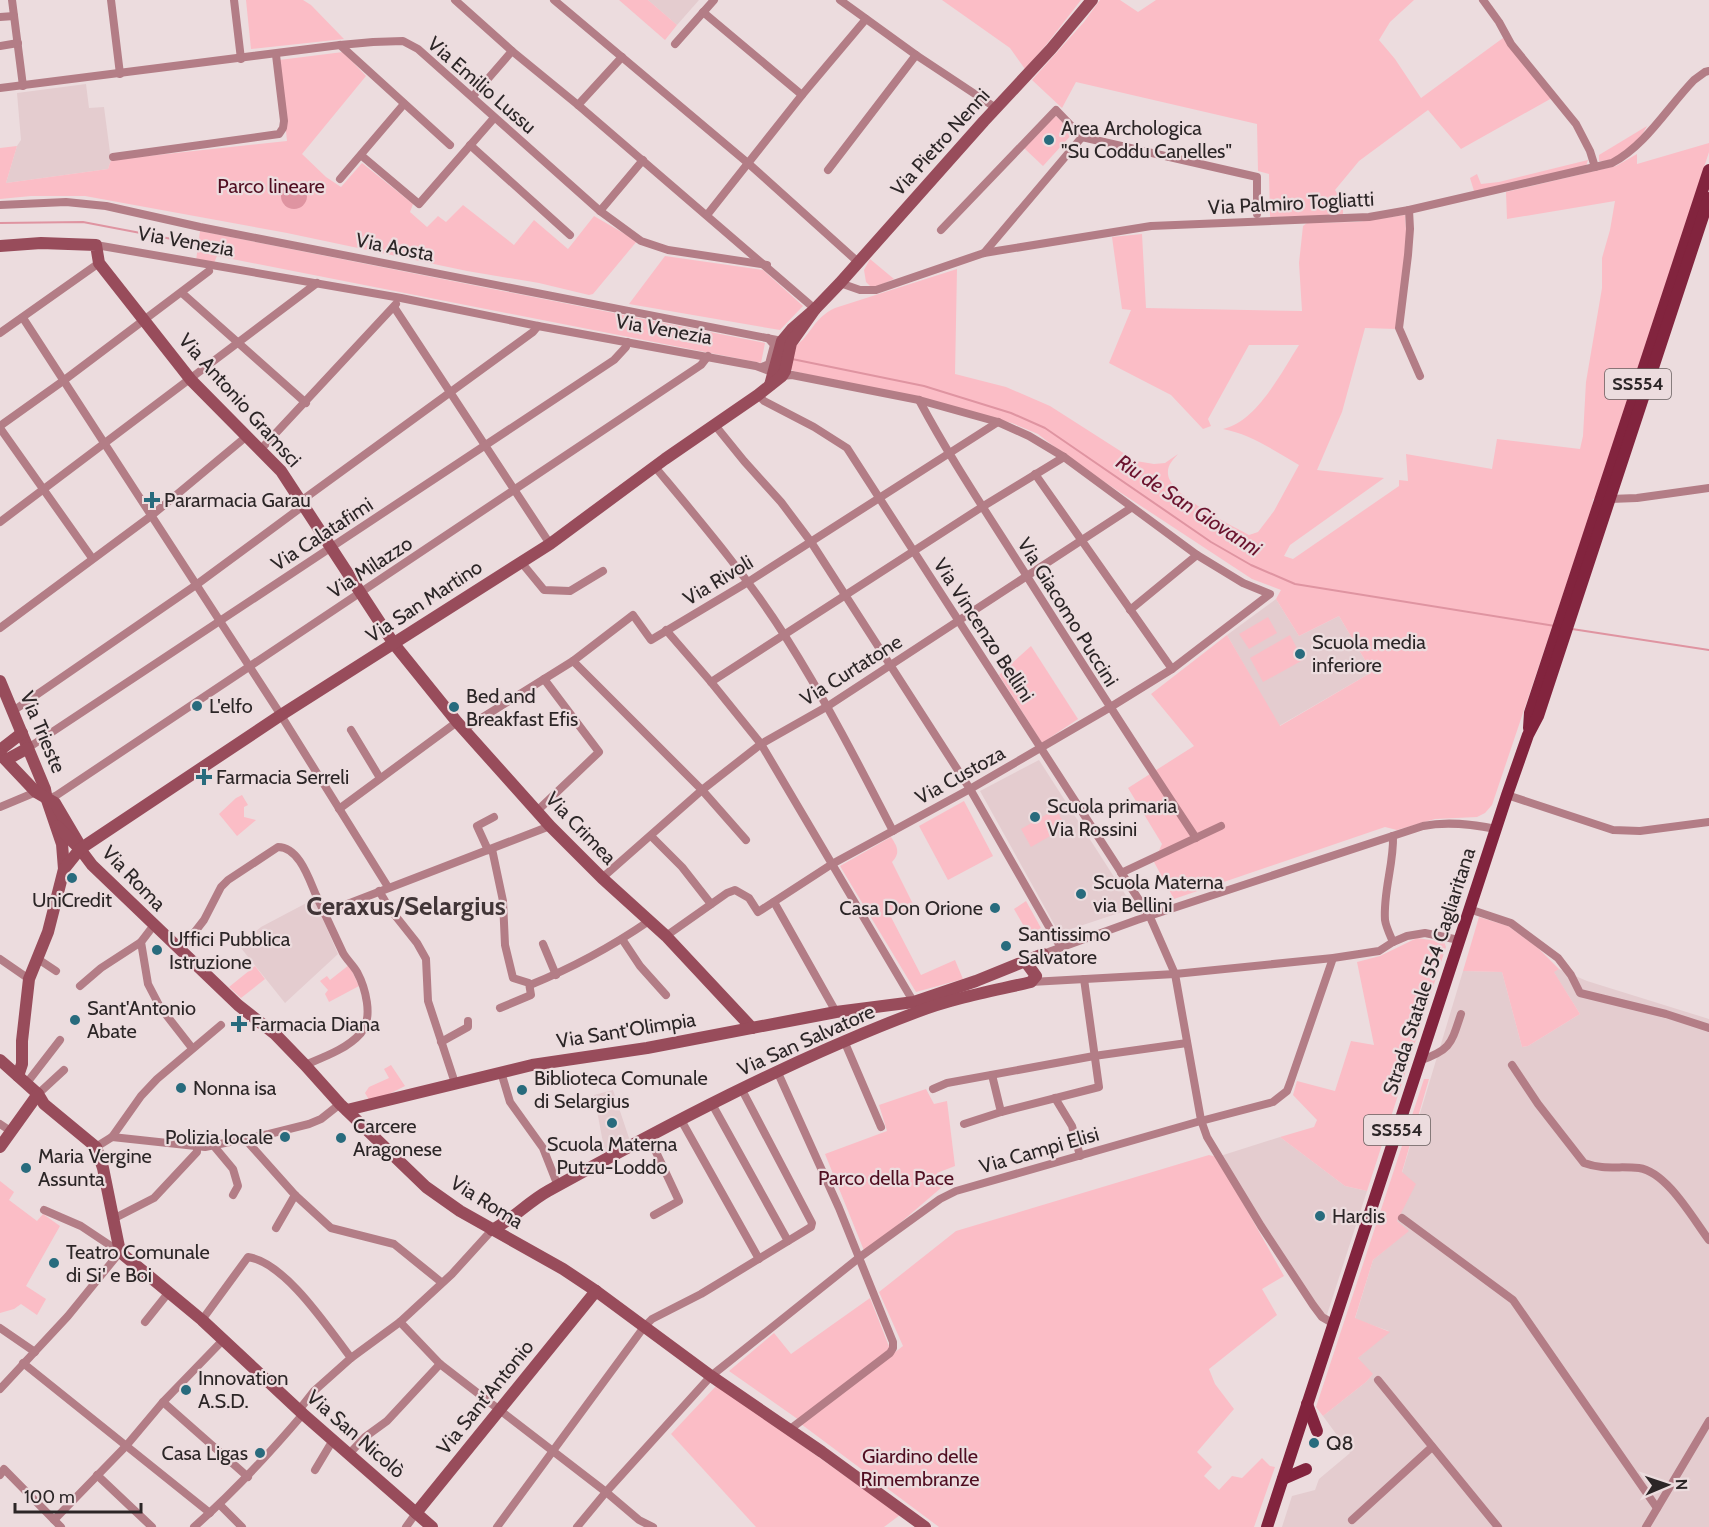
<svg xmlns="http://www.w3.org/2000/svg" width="1709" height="1527" font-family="Cabin,sans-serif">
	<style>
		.built { fill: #e4cccf }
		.green { fill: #fbbdc6 }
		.water { fill: #df94a1 }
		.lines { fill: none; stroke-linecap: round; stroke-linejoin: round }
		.stream { stroke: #df94a1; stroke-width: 2 }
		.street { stroke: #b37d86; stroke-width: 8 }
		.secondary { stroke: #984c5b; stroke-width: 12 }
		.primary { stroke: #82243e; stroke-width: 12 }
		.poi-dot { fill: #286b7d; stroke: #ecdcde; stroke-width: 2 }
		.labels { text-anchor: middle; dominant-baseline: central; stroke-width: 4.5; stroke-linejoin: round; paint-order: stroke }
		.shield { fill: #ecdcde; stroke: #665d5e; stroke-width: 1.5 }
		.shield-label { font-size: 18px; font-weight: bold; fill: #2c2627 }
		.street-label { font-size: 20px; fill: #2c2627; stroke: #ecdcde }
		.poi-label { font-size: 20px; fill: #2c2627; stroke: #ecdcde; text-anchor: start }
		.park-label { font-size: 20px; fill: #500e21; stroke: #ecdcde }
		.water-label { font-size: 21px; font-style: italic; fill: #6b132e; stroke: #ecdcde }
		.district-label { font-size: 26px; font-weight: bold; fill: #413537; stroke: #ecdcde }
	</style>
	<rect width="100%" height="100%" fill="#ecdcde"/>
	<g class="built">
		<path d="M648,0H699L677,25Z"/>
		<path d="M86,84L89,108L104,107L111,160L108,169L6,183L17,146L21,140L17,93Z"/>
		<path d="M1276,599L1299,636L1339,616L1372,672L1279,726L1227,635Z"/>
		<path d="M1039,760L1134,908L1059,933L980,791Z"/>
		<path d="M314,899L338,954L285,1003L241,948L247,943L245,940L261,927Z"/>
		<path d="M1559,969L1587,981L1709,1019V1527H1282L1292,1496L1315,1490L1319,1479L1350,1453L1323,1416L1366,1382L1372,1375L1358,1358L1389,1331L1355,1319L1373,1260L1408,1231L1397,1221L1402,1173L1463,971L1502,972L1522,1047L1528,1046L1580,1014L1553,971Z"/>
		<path d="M613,1090L630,1141L605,1153L594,1095Z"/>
		<path d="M1280,1137L1345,1186L1367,1191L1325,1321L1217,1157Z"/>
	</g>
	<g class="green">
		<path d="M246,0H303L311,5L344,39L251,49Z"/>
		<path d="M619,0H648L677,25L665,40Z"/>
		<path d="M942,0H1081L1046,45L1025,69L1010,48Z"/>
		<path d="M1100,0H1120L1138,12L1156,0H1414L1390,22L1379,40L1395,59L1421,98L1503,38L1552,98L1461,149L1428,110L1359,161L1335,190L1343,202V216L1270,217L1269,174L1258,171L1257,124L1076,82L1062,108L1032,80L1084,22Z"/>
		<path d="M343,52L366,76L302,154L326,177L341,187L362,163L413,204L410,212L427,227L438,216L446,222L463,205L514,245L534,220L568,249L594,216L637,241L593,294L589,295L539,283L467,271L287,233L85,196H31L0,199V148L17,146L6,183L108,169L111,160L287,141L279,60Z"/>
		<path d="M1055,115L1073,133L1043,166L1024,148Z"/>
		<path d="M1647,126C1638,144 1621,162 1599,161V155Z"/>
		<path d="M1709,143V152L1596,498L1593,499L1592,508L1492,805L1485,813L1477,817L1435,819L1397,830L1385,827L1174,899L1154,862L1162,844L1128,788L1194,746L1151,694L1227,635L1280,726L1372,672L1339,616L1299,636L1276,599L1281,590L1252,579L1074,462L1038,434L1012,423L793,371L790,368L794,347C812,335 812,319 835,308L957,269L955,374L1006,387L1050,406L1136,461L1154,464L1165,463L1178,454C1173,460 1167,465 1168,474C1169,495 1231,525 1249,535L1258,532L1274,511L1299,465C1275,451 1250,434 1223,429C1257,421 1281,373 1299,345H1249L1208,419L1211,426L1203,429L1171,395L1109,363L1131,310L1122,309L1112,237L1142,234L1146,308L1302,311L1299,263L1303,226L1307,223L1357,222L1405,215L1407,243L1396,329L1365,328L1342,412L1317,470L1384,478L1290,545L1284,556L1293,559L1399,486V480L1408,481L1406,454L1492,469L1497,439L1580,449L1583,436L1586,382L1602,288V258L1610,230L1615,201L1507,219L1506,192L1616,166L1637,154V164Z"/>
		<path d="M1588,160L1586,166L1478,191H1474L1470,178L1477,174L1481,184L1499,182Z"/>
		<path d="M200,231L765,343L761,363L217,256L214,263L196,261Z"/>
		<path d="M665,256L763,270L803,306L780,330L629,304Z"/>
		<path d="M870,259L894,279L878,286L871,287L866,282L864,270Z"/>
		<path d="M1268,617L1277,633L1249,649L1239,634Z"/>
		<path d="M1290,635L1303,660L1263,682L1250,658Z"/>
		<path d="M1031,646L1078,719L1042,743L999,675Z"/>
		<path d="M242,795L248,805L244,807V817L256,820L237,836L219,814L236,798Z"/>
		<path d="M964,801L993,856L948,880L919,826Z"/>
		<path d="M1056,809L1066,827L1031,847L1021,829Z"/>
		<path d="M891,837C897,846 901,853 892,862L914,906L891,917L921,975L955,960L963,979L916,992L840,866Z"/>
		<path d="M1026,901L1041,928L1029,935L1014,909Z"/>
		<path d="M1479,917L1508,926L1537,947L1559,969L1554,972L1580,1014L1528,1046L1522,1047L1502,972L1463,971Z"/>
		<path d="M1417,938L1444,942L1446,947L1367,1191L1345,1186L1280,1137L1314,1127L1317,1120L1293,1095L1297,1081L1335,1091L1351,1041L1374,1045L1357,962L1380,956Z"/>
		<path d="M349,965L359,986L329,1002L325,994L328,990L320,981L327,976L330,980Z"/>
		<path d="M255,966L265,979L241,998L229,987Z"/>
		<path d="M391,1065L405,1086L371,1103L365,1093L369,1087L389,1078L384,1069Z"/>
		<path d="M1424,1079H1429L1402,1172L1416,1184L1397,1221L1409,1231L1373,1260L1355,1318L1390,1332L1358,1358L1373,1374L1366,1382L1323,1416L1316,1407Z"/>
		<path d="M926,1089L934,1104L947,1101L955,1166L937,1173L942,1187L865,1253L825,1154L887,1131L879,1105Z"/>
		<path d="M1209,1155L1217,1157L1284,1276L1262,1289L1277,1315L1209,1369L1215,1384L1234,1409L1197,1452L1212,1467L1204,1476L1219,1490L1232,1476L1242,1478L1262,1458L1270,1466L1275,1467L1254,1527H939L801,1424L903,1346L879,1292L956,1231Z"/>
		<path d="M0,1181L14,1192L9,1200L37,1221L43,1214L60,1226L26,1286L46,1299L37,1315L21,1304L14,1309L0,1313Z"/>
		<path d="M870,1298L890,1349L799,1420L729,1371L774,1333L791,1354Z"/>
		<path d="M717,1385L900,1515L884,1527H756L671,1434Z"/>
	</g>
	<circle class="water" cx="294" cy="196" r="13"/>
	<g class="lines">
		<g class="stream">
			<path d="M0,223L83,222L198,244"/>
			<path d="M792,359L924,386L1011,413L1045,428L1211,542L1251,565L1295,584L1555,626"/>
			<path d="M1572,629L1709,650"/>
		</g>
		<g class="street">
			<path d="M12,0L23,86"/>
			<path d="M111,0L120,74"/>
			<path d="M234,0L241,59"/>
			<path d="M455,0L512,51L578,105L815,309"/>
			<path d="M554,0L749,164L858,262"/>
			<path d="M840,0L916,55L996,108"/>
			<path d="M1483,0L1499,22L1511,44L1576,124L1590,151L1595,167"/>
			<path d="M703,12L802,95"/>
			<path d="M0,17L14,16"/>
			<path d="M675,44L714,0"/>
			<path d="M340,45L450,145"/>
			<path d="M0,46L18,43"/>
			<path d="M0,88L340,45L373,42L403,41L418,49L600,211L641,241L668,250L767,265"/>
			<path d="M473,96L512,51"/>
			<path d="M578,105L622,57"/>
			<path d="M470,145L570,235"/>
			<path d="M362,156L419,204L494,118"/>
			<path d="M113,157L279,134L283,128L284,121L276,55"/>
			<path d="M828,170L916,55"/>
			<path d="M340,179L404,104"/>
			<path d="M0,205L66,202L106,206L200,227L782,341"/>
			<path d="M1409,210L1410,229L1408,255L1399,328L1420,376"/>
			<path d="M600,211L643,160"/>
			<path d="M707,215L802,95L866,19"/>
			<path d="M941,230L1056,110L1082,137"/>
			<path d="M96,245L401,298L538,326L756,366L782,376L792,375L919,400L998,422L1029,436L1064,457L1197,555L1243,583L1270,594L1172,669L1109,708L970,789L832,864L758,912L749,898L735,890L727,893L666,936"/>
			<path d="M984,253L1082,137L1257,177V214"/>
			<path d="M840,283L860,290H876L984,253L1151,226L1369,217L1409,210L1612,163C1646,145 1667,108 1694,80L1705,72L1709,71"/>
			<path d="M182,293L306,403"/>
			<path d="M394,307L550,544"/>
			<path d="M23,318L277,709L388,887"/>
			<path d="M0,333L99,263"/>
			<path d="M762,367L769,364L774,345L768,338"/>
			<path d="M758,395L764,401L814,427L847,448L1150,917L1175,974L1201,1120L1207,1137L1261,1226L1313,1305L1322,1317L1334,1324"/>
			<path d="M919,400C952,462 991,519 1028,578C1083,665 1139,752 1196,838"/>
			<path d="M714,424L744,461L781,502L811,542L970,789L1060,946"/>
			<path d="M0,426L63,381L209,271"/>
			<path d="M0,428L92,558"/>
			<path d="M261,449L396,304"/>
			<path d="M655,467C700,521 747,576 785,636C825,699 859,765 893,831"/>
			<path d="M1035,474L1172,669"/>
			<path d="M1610,499L1637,498L1709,488"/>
			<path d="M301,501L533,332L538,326"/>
			<path d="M0,522L317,283"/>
			<path d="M521,562L544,590L570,591L603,571"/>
			<path d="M1130,610L1197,555"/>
			<path d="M0,628L151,516L247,436"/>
			<path d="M666,630L711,682L761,744L916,1006"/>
			<path d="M573,661L702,790L746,840"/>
			<path d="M711,682L982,507L1064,457"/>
			<path d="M13,711L196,585L303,506"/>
			<path d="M464,729L573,661L633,615L651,640L748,582L998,422"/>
			<path d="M351,730L380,778"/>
			<path d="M28,748L614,360L626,347L627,342"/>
			<path d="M1507,795L1613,830L1640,831L1709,822"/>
			<path d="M47,800L57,795L701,365L708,356"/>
			<path d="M0,807L36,792"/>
			<path d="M339,809L457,722"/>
			<path d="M537,811L599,752L544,679"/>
			<path d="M651,836L682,867L711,904"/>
			<path d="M492,849L503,901L505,945L513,978L529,983L531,995L500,1008"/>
			<path d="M488,850L477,826L494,817"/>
			<path d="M1121,873L1221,826"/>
			<path d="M602,878L702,790L761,744L828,706L1131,508"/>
			<path d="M379,891L390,909L417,943L426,959L428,1001L455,1083"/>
			<path d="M774,902L836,1012"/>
			<path d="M1469,909L1511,923L1558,958L1571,975L1580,993L1666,1014L1709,1028"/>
			<path d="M324,913L550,826"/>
			<path d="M154,925L141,942L148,984L160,1007L192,1048"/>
			<path d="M622,939L640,966L666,995"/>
			<path d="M1393,942C1390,935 1386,927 1385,920C1383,891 1394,864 1393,836"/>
			<path d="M543,944L556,975"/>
			<path d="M180,951L204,920L221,887L228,880L278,847C299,847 309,879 316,895C325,914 334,934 343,953C347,960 353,965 357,972C365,987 374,1017 361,1033C347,1049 324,1057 305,1065"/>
			<path d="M1043,954L1137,920L1423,826C1447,821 1471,824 1496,829"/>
			<path d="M0,959L29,979"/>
			<path d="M38,959L56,971"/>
			<path d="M1031,982L1175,974L1333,958L1379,951L1393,942L1407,936L1425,933L1459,940"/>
			<path d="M530,985C572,968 611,947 649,921"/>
			<path d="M80,986L101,968L141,942"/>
			<path d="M441,1042L468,1027V1021"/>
			<path d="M845,1043L881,1127"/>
			<path d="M1419,1061C1451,1050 1451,1044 1461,1014"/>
			<path d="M1512,1065L1538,1104L1584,1163C1603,1170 1620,1166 1639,1168C1667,1172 1693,1219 1709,1240"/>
			<path d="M501,1072L510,1102L543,1148L558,1186"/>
			<path d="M778,1073L839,1208L893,1342V1348L890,1353L789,1430"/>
			<path d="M26,1084L60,1040"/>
			<path d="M933,1089L947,1083L1094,1056L1187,1043"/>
			<path d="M38,1094L64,1070"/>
			<path d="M1055,1098L1072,1126L1080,1156"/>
			<path d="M712,1104L788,1241"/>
			<path d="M1001,1112L1099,1087L1084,979"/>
			<path d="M681,1120L759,1259"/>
			<path d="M0,1124L12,1132"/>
			<path d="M964,1124L1001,1112L992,1075"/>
			<path d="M112,1137L205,1147L269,1134L309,1124L321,1119L340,1104"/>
			<path d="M649,1137L679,1201L654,1215"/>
			<path d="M245,1139L295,1195L331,1228L394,1244L441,1282"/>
			<path d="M213,1145L233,1169L238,1186L233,1195"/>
			<path d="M96,1147L112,1137L141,1096L157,1079L221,1025"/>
			<path d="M1402,1218L1513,1300L1657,1508"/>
			<path d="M113,1219L154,1198L197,1152V1148"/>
			<path d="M276,1228L295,1195"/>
			<path d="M202,1320L248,1257C286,1263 328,1328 351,1358"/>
			<path d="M145,1322L169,1292"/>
			<path d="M400,1322L440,1364L606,1492L639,1520L653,1527"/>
			<path d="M0,1328L35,1352"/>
			<path d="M23,1363L210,1513"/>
			<path d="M1378,1380L1498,1527"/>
			<path d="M0,1389L68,1316L120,1252L81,1226L44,1210"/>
			<path d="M163,1402L248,1477"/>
			<path d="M299,1410L314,1391L351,1358L400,1322L452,1274L492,1230"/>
			<path d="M349,1454L365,1437L387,1421L440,1364"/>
			<path d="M315,1470L333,1440"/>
			<path d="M0,1475L4,1469L61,1527"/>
			<path d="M97,1475L152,1527"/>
			<path d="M220,1505L242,1527"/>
			<path d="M54,1520L126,1446L163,1402L224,1339"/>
			<path d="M1352,1520L1432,1447"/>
			<path d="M194,1527C234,1492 269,1454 303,1414"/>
			<path d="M406,1527L416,1513"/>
			<path d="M497,1527L644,1327L652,1319L701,1294L811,1227L812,1223L742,1090"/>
			<path d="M577,1527L606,1492L711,1376L860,1257L940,1199L956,1191L1197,1122L1273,1102L1287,1091L1290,1083L1333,958"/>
			<path d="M1646,1527L1709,1421"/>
		</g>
		<g class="secondary">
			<path d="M0,246L41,243L96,245L99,263L191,380L281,471L394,644L457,722L550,826L602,878L666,936L752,1028"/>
			<path d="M770,385L782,341L792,329L815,309L840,283L984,121L1051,49L1092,0"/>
			<path d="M0,681L45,789L47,800L62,844L64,869L48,932L29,979L22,1041V1064L18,1076"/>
			<path d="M0,750L22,733"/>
			<path d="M0,754L36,792L55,803L78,842"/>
			<path d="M6,760L28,748"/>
			<path d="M57,826L80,849L92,865L238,1005L275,1034L305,1065L340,1104L426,1187L460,1211L563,1269L596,1291L711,1376L822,1452L925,1527"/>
			<path d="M64,869L80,849L281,715L550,544L665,459L758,395L782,376L785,371L791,343L815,309"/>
			<path d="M0,1060L38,1094L44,1104L96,1147L103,1168L120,1252L202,1320L303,1414L432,1527"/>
			<path d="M347,1110L532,1065L647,1048L836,1012L914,1002L976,981L1043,954"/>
			<path d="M0,1147L38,1094"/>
			<path d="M492,1230C512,1220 528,1202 548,1191C665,1126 792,1059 917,1012C953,998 993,991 1031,982L1036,976L1025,961"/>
			<path d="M416,1513L596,1291"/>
		</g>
		<g class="primary">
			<path d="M1529,728L1530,713L1709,170"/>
			<path d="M1307,1404L1317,1431"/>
			<path d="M1283,1479L1306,1469"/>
			<path d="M1267,1527L1507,795L1528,735L1538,716L1709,198"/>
		</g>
	</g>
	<g class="poi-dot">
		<circle cx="1049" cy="140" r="6"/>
		<path d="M149 491h6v6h6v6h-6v6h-6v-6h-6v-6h6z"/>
		<circle cx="1300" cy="654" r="6"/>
		<circle cx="197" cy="706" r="6"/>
		<circle cx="454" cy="707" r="6"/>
		<path d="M201 768h6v6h6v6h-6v6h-6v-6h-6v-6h6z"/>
		<circle cx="1035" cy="817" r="6"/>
		<circle cx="72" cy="878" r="6"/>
		<circle cx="1081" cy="894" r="6"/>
		<circle cx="995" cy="908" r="6"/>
		<circle cx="1006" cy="946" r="6"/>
		<circle cx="157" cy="950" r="6"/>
		<circle cx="75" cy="1020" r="6"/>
		<path d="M236 1015h6v6h6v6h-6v6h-6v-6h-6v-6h6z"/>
		<circle cx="181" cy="1088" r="6"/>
		<circle cx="522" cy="1090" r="6"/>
		<circle cx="612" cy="1123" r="6"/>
		<circle cx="285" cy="1137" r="6"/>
		<circle cx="341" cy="1138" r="6"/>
		<circle cx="26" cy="1168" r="6"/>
		<circle cx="1320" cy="1216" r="6"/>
		<circle cx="54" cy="1263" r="6"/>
		<circle cx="186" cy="1390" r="6"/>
		<circle cx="1314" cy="1443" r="6"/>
		<circle cx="260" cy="1453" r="6"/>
	</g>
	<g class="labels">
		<g class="shield">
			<rect x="1605" y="369" width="66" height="30" rx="4.5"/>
			<rect x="1364" y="1115" width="66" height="30" rx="4.5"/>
		</g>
		<g class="shield-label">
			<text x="1638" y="384">SS554</text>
			<text x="1397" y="1130">SS554</text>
		</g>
		<g class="street-label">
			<text transform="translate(482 85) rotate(41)">Via Emilio Lussu</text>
			<text transform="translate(940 142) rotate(-48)">Via Pietro Nenni</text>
			<text transform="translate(1291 203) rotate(-3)">Via Palmiro Togliatti</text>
			<text transform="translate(186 241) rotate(10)">Via Venezia</text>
			<text transform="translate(395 247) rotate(11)">Via Aosta</text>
			<text transform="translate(664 329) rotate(10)">Via Venezia</text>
			<text transform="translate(240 400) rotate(48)">Via Antonio Gramsci</text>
			<text transform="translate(322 534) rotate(-33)">Via Calatafimi</text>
			<text transform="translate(370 567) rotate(-33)">Via Milazzo</text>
			<text transform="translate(718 580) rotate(-31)">Via Rivoli</text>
			<text transform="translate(424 601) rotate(-33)">Via San Martino</text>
			<text transform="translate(1068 612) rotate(58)">Via Giacomo Puccini</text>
			<text transform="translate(984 630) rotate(57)">Via Vincenzo Bellini</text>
			<text transform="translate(851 670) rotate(-32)">Via Curtatone</text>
			<text transform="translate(43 732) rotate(67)">Via Trieste</text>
			<text transform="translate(960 775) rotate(-29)">Via Custoza</text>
			<text transform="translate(581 828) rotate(46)">Via Crimea</text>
			<text transform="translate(134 878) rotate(46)">Via Roma</text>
			<text transform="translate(1429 971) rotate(-72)">Strada Statale 554 Cagliaritana</text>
			<text transform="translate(626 1030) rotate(-9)">Via Sant'Olimpia</text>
			<text transform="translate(806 1040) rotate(-24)">Via San Salvatore</text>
			<text transform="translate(1039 1150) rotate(-16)">Via Campi Elisi</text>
			<text transform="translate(487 1202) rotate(32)">Via Roma</text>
			<text transform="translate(485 1397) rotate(-51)">Via Sant'Antonio</text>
			<text transform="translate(356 1434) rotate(41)">Via San Nicolò</text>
		</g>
		<g class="poi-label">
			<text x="1061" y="128">Area Archologica<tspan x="1061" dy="23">"Su Coddu Canelles"</tspan></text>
			<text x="164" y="500">Pararmacia Garau</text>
			<text x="1312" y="642">Scuola media<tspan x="1312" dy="23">inferiore</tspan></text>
			<text x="466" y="696">Bed and<tspan x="466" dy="23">Breakfast Efis</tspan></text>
			<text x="209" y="706">L'elfo</text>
			<text x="216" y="777">Farmacia Serreli</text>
			<text x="1047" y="806">Scuola primaria<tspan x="1047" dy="23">Via Rossini</tspan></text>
			<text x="1093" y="882">Scuola Materna<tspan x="1093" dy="23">via Bellini</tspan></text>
			<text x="72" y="900" text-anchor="middle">UniCredit</text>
			<text x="983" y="908" text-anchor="end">Casa Don Orione</text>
			<text x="1018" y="934">Santissimo<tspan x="1018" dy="23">Salvatore</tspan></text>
			<text x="169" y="939">Uffici Pubblica<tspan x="169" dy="23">Istruzione</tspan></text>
			<text x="87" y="1008">Sant'Antonio<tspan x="87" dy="23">Abate</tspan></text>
			<text x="251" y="1024">Farmacia Diana</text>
			<text x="534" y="1078">Biblioteca Comunale<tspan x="534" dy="23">di Selargius</tspan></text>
			<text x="193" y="1088">Nonna isa</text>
			<text x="353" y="1126">Carcere<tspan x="353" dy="23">Aragonese</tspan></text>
			<text x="273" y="1137" text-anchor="end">Polizia locale</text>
			<text x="612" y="1144" text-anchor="middle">Scuola Materna<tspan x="612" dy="23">Putzu-Loddo</tspan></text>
			<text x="38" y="1156">Maria Vergine<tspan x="38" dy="23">Assunta</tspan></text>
			<text x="1332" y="1216">Hardis</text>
			<text x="66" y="1252">Teatro Comunale<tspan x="66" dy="23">di Si' e Boi</tspan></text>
			<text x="198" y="1378">Innovation<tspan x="198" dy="23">A.S.D.</tspan></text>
			<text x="1326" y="1443">Q8</text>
			<text x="248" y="1453" text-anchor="end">Casa Ligas</text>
		</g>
		<g class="park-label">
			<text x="271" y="186">Parco lineare</text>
			<text x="886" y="1178">Parco della Pace</text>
			<text x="920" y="1456">Giardino delle<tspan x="920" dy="23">Rimembranze</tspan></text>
		</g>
		<g class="water-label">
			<text transform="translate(1189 505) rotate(33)">Riu de San Giovanni</text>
		</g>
		<g class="district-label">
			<text x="406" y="906">Ceraxus/Selargius</text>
		</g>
	</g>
	<g transform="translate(1667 1485) rotate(88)" stroke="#ecdcde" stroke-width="4.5" paint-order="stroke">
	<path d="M0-4.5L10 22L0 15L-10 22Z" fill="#2c2627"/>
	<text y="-9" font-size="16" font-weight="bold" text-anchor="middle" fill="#2c2627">N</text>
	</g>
	<path d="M15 1503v9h126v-9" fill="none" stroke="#2c2627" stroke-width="3"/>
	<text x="24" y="1503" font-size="18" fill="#2c2627" stroke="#ecdcde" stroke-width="4.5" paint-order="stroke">100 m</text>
</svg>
